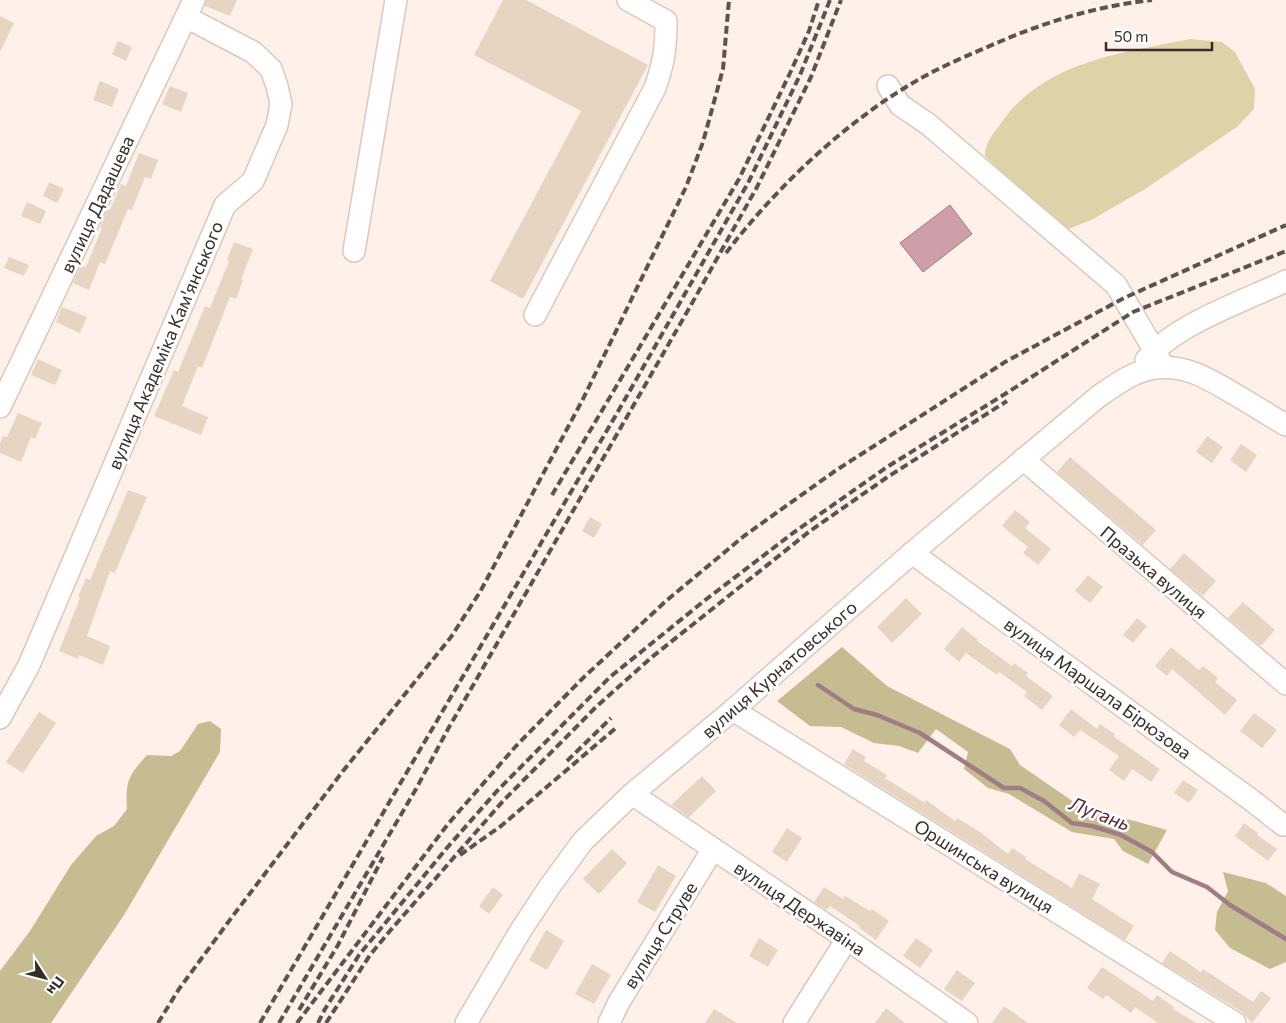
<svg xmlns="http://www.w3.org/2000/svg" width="1286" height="1023" font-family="Commissioner,sans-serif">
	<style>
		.green { fill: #ddd3a8 }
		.forest { fill: #c6bc91 }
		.water { fill: #ce9eab; stroke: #a07c84 }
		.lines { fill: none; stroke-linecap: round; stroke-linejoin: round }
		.stream { stroke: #a07c84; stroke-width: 4.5 }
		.building { fill: #e5d5c2 }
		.minor-casing { stroke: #ddc7bb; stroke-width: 24 }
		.minor { stroke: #fff; stroke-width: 21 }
		.rail { stroke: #5d534e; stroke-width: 4; stroke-dasharray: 8 4; stroke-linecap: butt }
		.labels { text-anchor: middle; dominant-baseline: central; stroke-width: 5; stroke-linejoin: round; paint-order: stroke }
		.street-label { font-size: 18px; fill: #352c28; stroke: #fff }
		.water-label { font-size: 19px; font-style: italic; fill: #5a2034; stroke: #fff }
	</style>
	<rect width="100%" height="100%" fill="#fff0e9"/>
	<path class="green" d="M1190,39L1222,42L1235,52L1255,89L1254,109L1237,127L1145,189L1093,219L1064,231L985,156C985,141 993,135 1001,123C1044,61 1122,53 1190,39Z"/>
	<g class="forest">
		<path d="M842,647L887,686L1010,749L1020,765L1087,811L1120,817L1167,830L1148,864L1123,851L1114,839L1072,832L1009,794L988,788L964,769L968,752L936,729L918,753L899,746L874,743L841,727L810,726L777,701Z"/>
		<path d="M210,721L221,729L220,752L124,915L51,1023H0V971L30,931L71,865L96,836L114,826L127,809C125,781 129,775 147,755L171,756L180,751L198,724Z"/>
		<path d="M1223,872L1266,883L1286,896V962L1270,969L1230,948L1215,930L1217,912L1228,891Z"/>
	</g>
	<path class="water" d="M950,205L972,234L923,272L900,243Z"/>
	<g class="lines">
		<path class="stream" d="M818,685L854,709L877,715L920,733L1004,788H1020L1044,801L1072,823L1092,826L1121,835L1152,852L1172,872L1207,887L1230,905L1286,939"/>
	</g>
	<g class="building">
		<path d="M206,0H237L230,16L205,6Z"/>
		<path d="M503,0H526L648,65L523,299L490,281L581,111L474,55Z"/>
		<path d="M0,16L14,23L0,52Z"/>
		<path d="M118,41L132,47L126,61L112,54Z"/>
		<path d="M100,81L119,89L112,107L93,100Z"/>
		<path d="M170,86L188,93L181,112L162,104Z"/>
		<path d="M139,153L158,160L151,179L145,177L132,210L128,209L105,264L100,262L89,290L73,283L81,266L86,267L102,228L100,227L108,209L110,210L121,184L126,186Z"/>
		<path d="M49,182L64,189L57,203L43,196Z"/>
		<path d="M27,202L46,211L40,224L21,216Z"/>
		<path d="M234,242L253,249L241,280H243L236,299L230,297L202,368L198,366L182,406L208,417L201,435L154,416L174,370L178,372L205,306L210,308L229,261L227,260Z"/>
		<path d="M9,257L29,265L24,276L4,268Z"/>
		<path d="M62,307L87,317L80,333L56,322Z"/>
		<path d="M38,359L62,370L55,385L31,375Z"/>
		<path d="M18,413L42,423L35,439L31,437L21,462L0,453V443L3,436L7,437Z"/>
		<path d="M1207,436L1223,447L1212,463L1196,452Z"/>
		<path d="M1241,444L1257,455L1246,472L1230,460Z"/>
		<path d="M1070,457L1156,530L1143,545L1057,472Z"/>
		<path d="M128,490L147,497L115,573L110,571L87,636L110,646L103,665L79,655L78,659L59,651L80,598L78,597L86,578L90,580Z"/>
		<path d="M1015,510L1030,522L1025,528L1051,549L1038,565L1023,553L1028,547L1002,526Z"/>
		<path d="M590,517L602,524L594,538L582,531Z"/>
		<path d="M1184,553L1216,581L1203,596L1170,569Z"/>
		<path d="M1088,575L1103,587L1090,603L1075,591Z"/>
		<path d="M906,598L922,614L892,643L877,627Z"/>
		<path d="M1243,602L1275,630L1261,646L1228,618Z"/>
		<path d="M1137,618L1147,626L1133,643L1123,635Z"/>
		<path d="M962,627L978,640L977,641L1012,666L1014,663L1028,673L1026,676L1053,696L1042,710L1024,696L1027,692L999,672L997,675L966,653L959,662L944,649Z"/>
		<path d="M1171,647L1199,670L1203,666L1218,678L1215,682L1237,700L1225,715L1172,669L1167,676L1155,666Z"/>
		<path d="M1071,709L1097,729L1100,724L1115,734L1113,736L1160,769L1151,782L1132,769L1124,781L1109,770L1119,756L1080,730L1074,737L1059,725Z"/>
		<path d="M39,712L56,723L23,773L6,762Z"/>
		<path d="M1254,713L1277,730L1262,748L1240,731Z"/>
		<path d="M853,749L866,757L864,761L887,775L885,778L925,803L926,800L955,821L957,818L980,832L1008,854L1012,848L1026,857L1025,859L1072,888L1079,873L1100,884L1092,899L1134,926L1125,940L866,778L844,764Z"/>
		<path d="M702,776L716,791L689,817L671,805Z"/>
		<path d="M1183,780L1198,790L1189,803L1174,793Z"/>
		<path d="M1244,823L1258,833L1257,835L1277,849L1268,861L1235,836Z"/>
		<path d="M787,828L802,838L787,862L772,852Z"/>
		<path d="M612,849L627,863L599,894L583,879Z"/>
		<path d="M658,865L676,876L655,912L637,902Z"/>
		<path d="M493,887L503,895L489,914L479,906Z"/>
		<path d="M824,887L843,899L845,896L870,911L872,909L889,921L876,940L859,928L860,926L830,906L827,910L814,902Z"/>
		<path d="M546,930L564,941L547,970L529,960Z"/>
		<path d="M759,938L778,950L768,967L749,956Z"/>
		<path d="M916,938L933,950L920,968L903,956Z"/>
		<path d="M1170,951L1201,972L1203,969L1253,1002L1261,991L1271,998L1252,1023L1242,1012L1162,963Z"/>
		<path d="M592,964L611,975L594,1004L575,994Z"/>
		<path d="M1102,967L1153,1001L1157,995L1174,1007L1173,1009L1196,1023H1158L1135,1007L1131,1013L1106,995L1103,999L1087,988Z"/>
		<path d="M957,970L975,983L962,1001L944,989Z"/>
		<path d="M1004,1006L1028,1023H992Z"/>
		<path d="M886,1008L905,1023H875Z"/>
		<path d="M714,1009L737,1023H705Z"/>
	</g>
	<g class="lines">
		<defs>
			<g id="minor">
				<path d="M888,86L900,105L928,124L1116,285L1164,367"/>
				<path d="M354,251L396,0"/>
				<path d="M535,315L655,88C664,62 666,48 666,21L628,0"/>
				<path d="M1146,360C1174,325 1244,301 1286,281"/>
				<path d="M0,407L194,0"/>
				<path d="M1023,459L1286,684"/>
				<path d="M912,553L1254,802L1283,825"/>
				<path d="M733,710L1235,1023"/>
				<path d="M0,718L29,665L225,205L253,181L277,125L281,104L277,86L271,69L253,52L186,17"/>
				<path d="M632,794L847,939L967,1023"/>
				<path d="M466,1023L521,930L550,886L583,841L632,794L733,710L912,553L1099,396C1114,386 1131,373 1150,369C1183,362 1209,379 1236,395C1253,405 1269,415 1286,425"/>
				<path d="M609,1023L619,1002L713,849"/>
				<path d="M794,1023L847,939"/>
			</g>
		</defs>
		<use href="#minor" class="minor-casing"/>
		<use href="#minor" class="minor"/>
		<g class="rail">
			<path d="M726,253C778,185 848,119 923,77C947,64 973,53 999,42C1048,21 1098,6 1152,0"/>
			<path d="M552,495L739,179L791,71L809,31L819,0"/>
			<path d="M567,761L611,718"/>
			<path d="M460,855L501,826L617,727"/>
			<path d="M299,1010L338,945L383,857"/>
			<path d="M158,1023L179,989L232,917L343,771L451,637L480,592L583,399L686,187L703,142L723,69L729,0"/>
			<path d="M260,1023L616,415L748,183L800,75L830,0"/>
			<path d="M279,1023L416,789L448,729L691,305L757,187L811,77L841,0"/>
			<path d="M297,1023L448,824L516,746L583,678L666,601L744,536L835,471L1005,362L1124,298L1286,225"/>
			<path d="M318,1023L325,1009L359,955L446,849L497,791L610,677L704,601L793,533L887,467L1005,394L1133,312L1286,251"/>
			<path d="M326,1023L370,955L389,932L503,801L596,707L652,657L810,531L886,478L1007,401"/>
		</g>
	</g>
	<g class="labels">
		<g class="street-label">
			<text transform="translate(97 204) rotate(-65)">вулиця Дадашева</text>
			<text transform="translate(165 345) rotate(-67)">вулиця Академіка Кам'янського</text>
			<text transform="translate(1154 572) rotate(40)">Празька вулиця</text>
			<text transform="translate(779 669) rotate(-41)">вулиця Курнатовського</text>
			<text transform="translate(1098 688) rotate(36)">вулиця Маршала Бірюзова</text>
			<text transform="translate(984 866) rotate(32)">Оршинська вулиця</text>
			<text transform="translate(800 908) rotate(34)">вулиця Державіна</text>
			<text transform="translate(660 935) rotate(-58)">вулиця Струве</text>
		</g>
		<g class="water-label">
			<text transform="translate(1100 813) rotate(21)">Лугань</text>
		</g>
	</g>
	<g transform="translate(45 978) rotate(126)" stroke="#ffffff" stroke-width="4" paint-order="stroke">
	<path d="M0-4L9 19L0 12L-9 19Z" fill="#352c28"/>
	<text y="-8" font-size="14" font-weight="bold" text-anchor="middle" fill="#352c28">Пн</text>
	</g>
	<path d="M1106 42v8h106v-8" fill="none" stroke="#352c28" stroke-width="2.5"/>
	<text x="1114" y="42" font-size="15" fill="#352c28" stroke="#ffffff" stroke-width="4" paint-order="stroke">50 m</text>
</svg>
